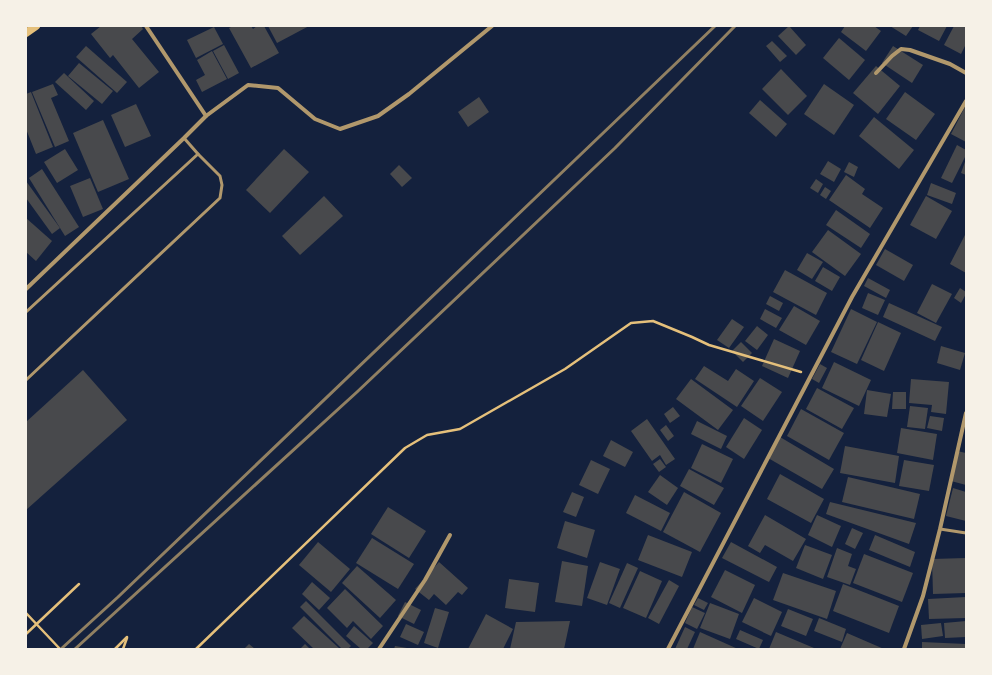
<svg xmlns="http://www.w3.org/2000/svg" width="992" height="675" font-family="'Varela Round',sans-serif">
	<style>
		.building { fill: #48494c }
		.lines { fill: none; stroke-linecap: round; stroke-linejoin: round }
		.path { stroke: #e5c07b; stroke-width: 2.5 }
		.service { stroke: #b1986c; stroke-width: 3 }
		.minor { stroke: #b1986c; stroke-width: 4 }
		.secondary { stroke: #e5c07b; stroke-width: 8 }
		.rail { stroke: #918062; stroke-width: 3 }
	</style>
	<rect width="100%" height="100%" fill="#14213d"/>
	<g class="building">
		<path d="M101,26H141L143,29L132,39L159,72L139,88L113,55L110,58L91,34Z"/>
		<path d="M233,26H251L253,29L257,26H264L279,53L251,68L229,28Z"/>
		<path d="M268,26H309L277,43Z"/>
		<path d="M789,26L806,45L796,55L778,36Z"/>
		<path d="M845,26H874L881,31L866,51L841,32Z"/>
		<path d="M890,26H913L906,36Z"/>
		<path d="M920,26H947L939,41L918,30Z"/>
		<path d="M954,26H966V44L961,54L944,45Z"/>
		<path d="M214,27L223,44L196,58L187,40Z"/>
		<path d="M839,38L865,60L849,80L823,58Z"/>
		<path d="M772,41L787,56L780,62L766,46Z"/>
		<path d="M224,45L239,73L228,79L213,51Z"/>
		<path d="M86,46L127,82L117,93L76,57Z"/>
		<path d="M893,46L923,65L912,83L882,63Z"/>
		<path d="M212,51L227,79L202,92L196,80L205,75L197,60Z"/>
		<path d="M79,63L113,91L102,104L68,76Z"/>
		<path d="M876,66L900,86L878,114L853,93Z"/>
		<path d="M781,69L807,96L788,115L762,89Z"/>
		<path d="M64,73L94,101L86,110L55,82Z"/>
		<path d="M53,84L58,95L51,98L69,141L55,147L32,92Z"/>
		<path d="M824,84L854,105L834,135L804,114Z"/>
		<path d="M31,92L53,147L36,154L26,129V94Z"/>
		<path d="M905,92L935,114L916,140L886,119Z"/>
		<path d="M479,97L489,112L468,127L458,112Z"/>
		<path d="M760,100L787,124L776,137L749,113Z"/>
		<path d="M136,104L151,136L125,147L111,115Z"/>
		<path d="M966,105V142L951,134Z"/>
		<path d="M874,117L914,150L899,169L859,136Z"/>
		<path d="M103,120L129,179L98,192L73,133Z"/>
		<path d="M957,145L966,150V155L952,183L941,178Z"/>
		<path d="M65,149L78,170L57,183L44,162Z"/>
		<path d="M284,149L309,172L270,213L246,190Z"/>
		<path d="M966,159V175L961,173Z"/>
		<path d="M828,161L841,169L834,182L820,174Z"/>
		<path d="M849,162L858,167L854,177L844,172Z"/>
		<path d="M399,165L412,178L402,187L390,174Z"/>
		<path d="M42,169L79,227L65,236L29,178Z"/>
		<path d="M846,175L865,189L862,194L883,208L870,228L829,200Z"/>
		<path d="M90,178L103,209L83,217L70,186Z"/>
		<path d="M816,179L823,184L818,193L810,188Z"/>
		<path d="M26,181L60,228L52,234L26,198Z"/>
		<path d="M931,183L956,193L952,204L927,195Z"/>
		<path d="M825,187L831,191L826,199L820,195Z"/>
		<path d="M324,196L343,216L300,255L282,236Z"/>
		<path d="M926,196L952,211L936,239L910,225Z"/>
		<path d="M836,210L870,234L861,248L826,225Z"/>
		<path d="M26,218L52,241L36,261L26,252Z"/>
		<path d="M828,230L861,254L845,276L812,252Z"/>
		<path d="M966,233V273L950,264Z"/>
		<path d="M885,249L913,265L904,281L876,265Z"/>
		<path d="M807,253L823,262L812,279L797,270Z"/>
		<path d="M823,267L840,277L832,291L815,281Z"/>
		<path d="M785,270L827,293L816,315L773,292Z"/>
		<path d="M868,278L890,290L886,298L864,286Z"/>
		<path d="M932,284L952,294L936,323L917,313Z"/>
		<path d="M960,288L966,292V294L961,303L954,298Z"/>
		<path d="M868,293L885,300L878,315L862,308Z"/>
		<path d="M770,296L783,303L779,311L766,304Z"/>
		<path d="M889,303L942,327L935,341L883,317Z"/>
		<path d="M794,306L820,321L806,345L779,330Z"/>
		<path d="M765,309L782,318L776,328L760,319Z"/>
		<path d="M851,309L877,322L857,364L831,352Z"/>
		<path d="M732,319L744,327L729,348L717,340Z"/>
		<path d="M878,322L901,333L884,371L861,360Z"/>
		<path d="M757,326L768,335L757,350L745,341Z"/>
		<path d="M774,339L800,351L788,378L762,366Z"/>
		<path d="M741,342L752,353L743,362L732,351Z"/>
		<path d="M941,346L965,353L960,370L937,363Z"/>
		<path d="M834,362L871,380L859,406L822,388Z"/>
		<path d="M820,364L827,368L819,383L812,379Z"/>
		<path d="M704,366L728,381L736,369L754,381L737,407L695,379Z"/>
		<path d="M83,370L127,420L26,510V422Z"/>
		<path d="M760,378L782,392L763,421L741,406Z"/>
		<path d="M691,379L733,410L718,430L676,399Z"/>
		<path d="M911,379L949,382L946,414L931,412L932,405L909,403Z"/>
		<path d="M817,388L854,408L842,429L806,409Z"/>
		<path d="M867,390L891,394L887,417L864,414Z"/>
		<path d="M893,392H906V409H892Z"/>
		<path d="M910,406L928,408L925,429L907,427Z"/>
		<path d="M673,407L680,416L670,423L664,414Z"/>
		<path d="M801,409L844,433L829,460L787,436Z"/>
		<path d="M930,416L944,418L942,431L927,428Z"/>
		<path d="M744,418L762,430L744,459L726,447Z"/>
		<path d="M647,419L675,459L666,465L660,455L652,461L631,431Z"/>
		<path d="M697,421L727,436L721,449L691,434Z"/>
		<path d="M666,425L674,436L668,441L660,430Z"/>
		<path d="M901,428L937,434L933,460L897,453Z"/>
		<path d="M780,437L834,469L822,489L768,458Z"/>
		<path d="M611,440L633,452L625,467L603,456Z"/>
		<path d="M702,444L733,459L721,483L691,468Z"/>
		<path d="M845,446L899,456L895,483L840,473Z"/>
		<path d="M957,451L966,453V485L951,481Z"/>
		<path d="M660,459L666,467L659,472L653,464Z"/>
		<path d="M591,460L610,469L598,494L579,485Z"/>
		<path d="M904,460L934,465L929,491L899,486Z"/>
		<path d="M689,469L724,488L714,505L680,486Z"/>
		<path d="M780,474L824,499L811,523L767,499Z"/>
		<path d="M660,475L678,488L667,505L648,492Z"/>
		<path d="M848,477L920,494L914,519L842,502Z"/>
		<path d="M953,488L966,492V521L946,516Z"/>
		<path d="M572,492L584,497L576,517L563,512Z"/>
		<path d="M684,492L721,513L700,552L663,532Z"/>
		<path d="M635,495L670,513L661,531L626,513Z"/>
		<path d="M830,502L916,523L909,544L826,514Z"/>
		<path d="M388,507L426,531L409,558L371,534Z"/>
		<path d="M765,515L806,539L793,561L765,545L760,553L748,546Z"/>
		<path d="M817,515L841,526L832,547L808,535Z"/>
		<path d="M565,521L595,530L587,558L557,548Z"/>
		<path d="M852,528L863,533L855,549L845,544Z"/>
		<path d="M648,535L692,552L682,577L638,560Z"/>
		<path d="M875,535L915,552L910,567L869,550Z"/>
		<path d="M372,538L414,564L398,589L356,563Z"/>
		<path d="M318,542L350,569L331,592L299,565Z"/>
		<path d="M731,542L777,567L769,582L722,558Z"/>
		<path d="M805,545L832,555L823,579L796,568Z"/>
		<path d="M837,548L852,554L848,566L856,569L850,585L827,577Z"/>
		<path d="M864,554L913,573L902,602L853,583Z"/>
		<path d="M966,558V593L933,594L932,559Z"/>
		<path d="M562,561L588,566L582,606L555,602Z"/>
		<path d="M439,562L468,588L462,595L458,592L446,605L434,594L429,600L415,589Z"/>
		<path d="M600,562L620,569L607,605L587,598Z"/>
		<path d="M627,563L638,568L620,608L609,603Z"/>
		<path d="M357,566L396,600L380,618L342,583Z"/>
		<path d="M725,570L755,585L742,613L711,597Z"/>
		<path d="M640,571L662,581L646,618L623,608Z"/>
		<path d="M783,573L836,591L827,619L773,600Z"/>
		<path d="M509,579L539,583L535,612L505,608Z"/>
		<path d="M669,580L679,586L659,624L648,618Z"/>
		<path d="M312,582L330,598L319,610L302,594Z"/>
		<path d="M843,584L899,606L889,633L833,611Z"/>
		<path d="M345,589L383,626L371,639L353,621L347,628L327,608Z"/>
		<path d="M966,597V618L929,619L928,599Z"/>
		<path d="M698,598L708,603L704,610L694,605Z"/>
		<path d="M754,598L782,612L771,636L742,622Z"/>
		<path d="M306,601L351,646L348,649H342L300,607Z"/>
		<path d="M405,602L421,610L414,624L398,616Z"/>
		<path d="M710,603L739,614L730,639L700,628Z"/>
		<path d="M692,607L705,613L697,629L685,623Z"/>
		<path d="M435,608L449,612L438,648L424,643Z"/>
		<path d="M788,609L813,619L806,636L781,626Z"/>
		<path d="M486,614L513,629L503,649H468Z"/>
		<path d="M304,616L340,649H314L292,628Z"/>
		<path d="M819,618L846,629L842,642L814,631Z"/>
		<path d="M570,621L564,649H510L516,622Z"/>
		<path d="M966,621V637L945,638L944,623Z"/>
		<path d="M941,623L943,636L922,639L921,625Z"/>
		<path d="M406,624L424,632L418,645L400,637Z"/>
		<path d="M354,626L373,643L367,649H361L346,636Z"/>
		<path d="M685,627L695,632L687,649H675Z"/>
		<path d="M740,630L763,640L759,649L736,639Z"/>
		<path d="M700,632L738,649H693Z"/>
		<path d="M776,632L814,648L813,649H769Z"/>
		<path d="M847,633L884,649H840Z"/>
		<path d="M922,642L966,644V649H922Z"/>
		<path d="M249,644L255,649H244Z"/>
		<path d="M305,644L310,649H300Z"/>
		<path d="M395,646L407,648V649H394Z"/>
	</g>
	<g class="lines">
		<g class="path">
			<path d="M26,613L60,649"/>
			<path d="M26,634L79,584"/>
			<path d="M115,649L127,637"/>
			<path d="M123,649L127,638"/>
			<path d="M196,649L405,448L427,435L460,429L565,369L631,323L653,321L692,337L709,345L801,372"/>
		</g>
		<g class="service">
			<path d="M26,312L198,154L184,138"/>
			<path d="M26,380L220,198L222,185L220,176L198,154"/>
			<path d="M940,529L966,533"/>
		</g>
		<g class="minor">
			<path d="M146,26L206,116"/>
			<path d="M876,73L892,56L901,49L910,50L950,64L966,73"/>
			<path d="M26,289L184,138L206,116L248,85L278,88L315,119L340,129L378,116L409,94L492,26"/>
			<path d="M379,649L425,580L450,535"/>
			<path d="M668,649L852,297L966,101"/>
			<path d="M904,649L923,596L940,529L966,413"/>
		</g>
		<path class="secondary" d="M26,33L36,26"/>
		<g class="rail">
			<path d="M61,649L118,597L715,26"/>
			<path d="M75,649L357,392L615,148L735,26"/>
		</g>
	</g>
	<rect width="992" height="675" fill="none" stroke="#f6f1e7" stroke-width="54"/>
</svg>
